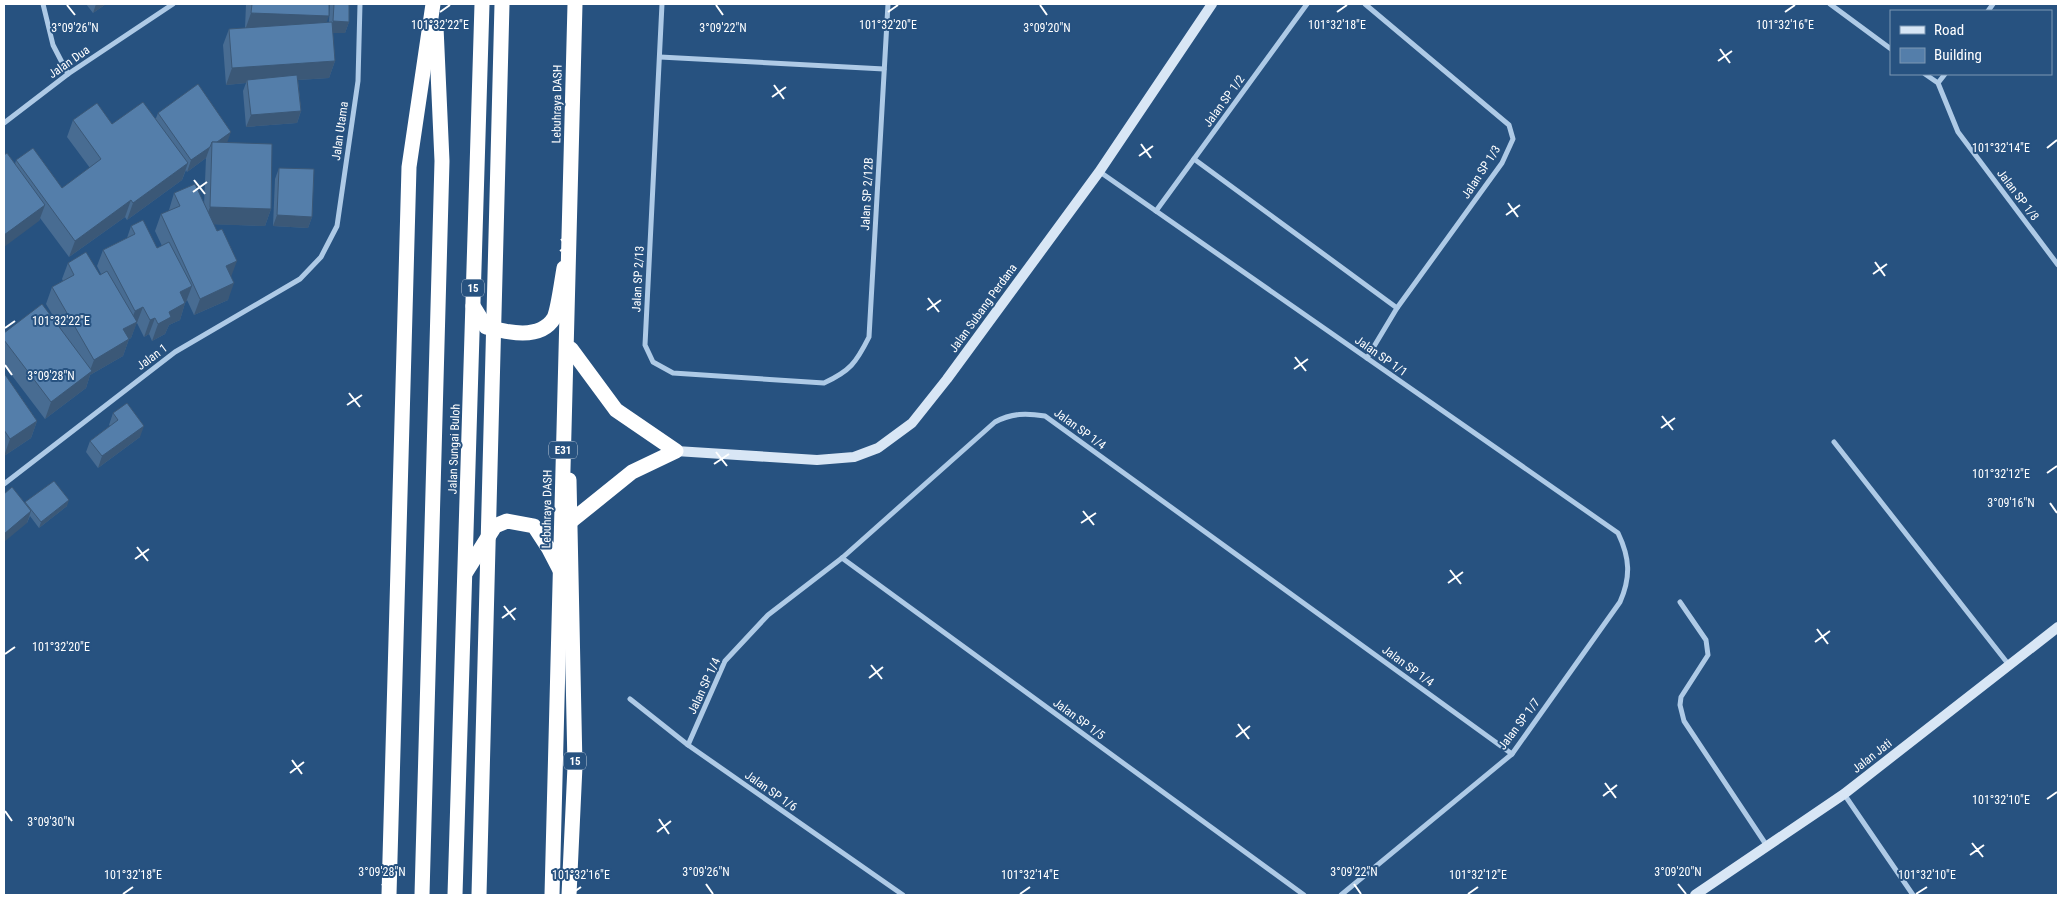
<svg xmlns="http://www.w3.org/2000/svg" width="2062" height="899" font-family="'Roboto Condensed',sans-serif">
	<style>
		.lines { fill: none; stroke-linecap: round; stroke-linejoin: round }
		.street { stroke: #aecae6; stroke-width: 5 }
		.secondary { stroke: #d8e6f5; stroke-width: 10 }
		.highway { stroke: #fff; stroke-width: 15 }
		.highway-bridge { stroke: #fff; stroke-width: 15 }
		.wall { fill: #486c92 }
		.shaded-wall { fill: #3b5877 }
		.building { fill: #547eaa; stroke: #3b5877 }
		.ticks { fill: none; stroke: #fff; stroke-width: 2 }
		.labels { text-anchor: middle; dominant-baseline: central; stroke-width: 4; stroke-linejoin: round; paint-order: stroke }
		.shield { fill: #275280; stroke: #becbd9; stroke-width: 1 }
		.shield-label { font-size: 11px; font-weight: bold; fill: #fff }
		.street-label { font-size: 12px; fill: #fff; stroke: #275280 }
		.ticks-label { font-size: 12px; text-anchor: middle; fill: #fff; stroke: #275280; stroke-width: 4; stroke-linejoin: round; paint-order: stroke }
	</style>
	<rect width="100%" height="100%" fill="#275280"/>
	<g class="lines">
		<g class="street">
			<path d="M43,4L53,45L68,74"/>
			<path d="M662,4L645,345L653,362L673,373L824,383C850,371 856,363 869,337L888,4"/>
			<path d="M1365,4L1509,125L1513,139L1502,163L1397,308L1367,358"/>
			<path d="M1830,4L1891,49"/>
			<path d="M1988,11L1993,4"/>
			<path d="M660,57L884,69"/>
			<path d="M1925,74L1938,83L1958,132L2058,265"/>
			<path d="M1938,83L1945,74"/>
			<path d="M4,123L68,74L173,4"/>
			<path d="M1194,159L1397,308"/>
			<path d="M1100,172L1618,533C1630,558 1631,577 1620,602L1512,754L1341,895"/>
			<path d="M1156,211L1307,4"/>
			<path d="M1834,442L2009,665"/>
			<path d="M4,484L175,352L300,279L321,257L337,226L358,81L360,4"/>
			<path d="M842,558L1304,895"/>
			<path d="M1680,602L1706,640L1708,655L1681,697L1680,705L1684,721L1767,846"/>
			<path d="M630,699L688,745L903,895"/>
			<path d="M688,745L725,661L768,615L842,558L995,422C1012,413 1026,413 1045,416L1512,754"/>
			<path d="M1844,794L1913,895"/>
		</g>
		<g class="secondary">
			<path d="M676,451L817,460L854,457L878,448L912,423L947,379L1099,172L1212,4"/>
			<path d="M1695,895L1844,794L2058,627"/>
		</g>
		<g class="highway">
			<path d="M473,306L486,327C506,332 540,341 554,318C558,310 562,279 564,268"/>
			<path d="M570,522L632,472L676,451L616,410L571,349"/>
			<path d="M466,572L495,526L507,521L534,526L549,549L562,574"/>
			<path d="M389,895L409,167L433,4"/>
			<path d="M422,895L442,161L436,27"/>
			<path d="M455,895L482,4"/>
			<path d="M569,895L575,766L569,480"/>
		</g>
		<g class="highway-bridge">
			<path d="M479,895L502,4"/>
			<path d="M552,895L575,4"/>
		</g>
	</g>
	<g class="wall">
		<path d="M86,4H106L93,13Z"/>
		<path d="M246,4H329L326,22H329L330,4H349V22L345,33H332L335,61L329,78L298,80L301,111L297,123L246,127L243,91L246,83L226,85L223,45L229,29L245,28Z"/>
		<path d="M158,113L227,143L271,209L265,226L213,224L231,277L228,300L194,315L187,300L185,303L180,320L169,325L165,334L152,341L149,334L144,337L137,323L136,324L131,338L129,339L123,356L90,375L86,388L45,419L4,365V333L64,334L46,304L52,287L63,281L62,279L68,263L100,275L101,274L97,266L103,250L127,238L131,226L157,248L162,246L155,231L161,214L169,211V210L174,193L204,205L206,158L187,172L186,170L182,180L127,220L125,217L69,257L40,218L39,221L15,164L16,160L62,188L90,168L67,137L73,120L112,124L156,118Z"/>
		<path d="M279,168L312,217L308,228L273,226L275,179Z"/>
		<path d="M4,373L37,421L31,438L4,456Z"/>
		<path d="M113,413L140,437L98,468L86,452L90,441L110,426L109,425Z"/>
		<path d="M25,502L67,506L39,528L30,516L27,523Z"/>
	</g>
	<g class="shaded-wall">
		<path d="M96,4H106L93,13Z"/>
		<path d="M251,13L329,16L323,32L245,30Z"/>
		<path d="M333,21L349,22L345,33H329Z"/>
		<path d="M335,61L329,78L248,83L247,80L246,83L226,85L232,68Z"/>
		<path d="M301,111L297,123L246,127L251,115Z"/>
		<path d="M231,132L227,143L212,146Z"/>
		<path d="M210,147L206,158L187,172L191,160Z"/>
		<path d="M188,163L182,180L127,220L133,203Z"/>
		<path d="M131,200L125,217L69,257L75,241Z"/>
		<path d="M45,205L39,221L4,247V235Z"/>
		<path d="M210,207L271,209L265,226L204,224Z"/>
		<path d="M277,215L312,217L308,228L273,226Z"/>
		<path d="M237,261L231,277L226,266Z"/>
		<path d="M234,283L228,300L194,315L200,299Z"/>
		<path d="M192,286L186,302L174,309L180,292Z"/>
		<path d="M185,303L180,320L169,325L165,334L152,341L158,324L169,312Z"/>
		<path d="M143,307L131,338L117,345L123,329L129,326L135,311Z"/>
		<path d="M155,318L149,334L144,337L150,320Z"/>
		<path d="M129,339L123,356L90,375L86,388L45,419L51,402L89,373L94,360Z"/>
		<path d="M37,421L31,438L4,456L10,439Z"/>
		<path d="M144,426L140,437L98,468L102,456Z"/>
		<path d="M69,500L67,506L39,528L41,522Z"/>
		<path d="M31,511L27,523L4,542V534Z"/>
	</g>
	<g class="building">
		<path d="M252,4H329V16L251,13Z"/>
		<path d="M334,4H349V22L333,21Z"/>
		<path d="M332,22L335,61L232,68L229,29Z"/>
		<path d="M297,75L301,111L251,115L247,80Z"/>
		<path d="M198,84L231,132L217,142H212L210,147L191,160L158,113Z"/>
		<path d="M143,102L188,163L133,203L131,200L75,241L16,160L33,148L62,188L101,159L73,120L97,103L112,124Z"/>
		<path d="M212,142L272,144L271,209L210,207Z"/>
		<path d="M7,153L45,205L4,235V155Z"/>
		<path d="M279,168L314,169L312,217L277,215Z"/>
		<path d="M195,184L217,231L222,229L237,261L226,266L234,283L200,299L161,214L180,206L174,193Z"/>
		<path d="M143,220L157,248L169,242L192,286L180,292L185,303L169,312L171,317L158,324L155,318L150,320L143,307L135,311L103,250L135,234L131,226Z"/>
		<path d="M86,252L100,275L107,271L137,322L123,329L129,339L94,360L52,287L74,275L68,263Z"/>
		<path d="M42,304L92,371L51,402L4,340V333Z"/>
		<path d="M4,373L37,421L10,439L4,430Z"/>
		<path d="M127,403L144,426L102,456L90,441L118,420L113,413Z"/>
		<path d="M54,481L69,500L41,522L25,502Z"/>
		<path d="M12,487L31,511L4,534V494Z"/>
	</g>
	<path class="ticks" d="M67,5L75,15M716,5L723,15M1040,5L1047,15M440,12L450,5M888,12L898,5M1337,12L1347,5M1785,12L1795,5M1720,49L1730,63M1718,61L1732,51M774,85L784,99M772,97L786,87M1141,144L1151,158M2047,148L2057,140M1139,156L1153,146M194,180L205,194M193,192L207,182M1508,203L1518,217M1506,215L1520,205M561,239L572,253M560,251L574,241M1875,262L1885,276M1873,274L1887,264M928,298L939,312M927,310L941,300M5,328L15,321M1295,357L1306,371M5,365L12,375M1294,369L1308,359M349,393L360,407M347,405L362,395M1662,416L1673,430M1661,428L1675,418M716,452L727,466M714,464L729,454M2047,473L2057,466M2050,503L2057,513M1083,511L1094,525M1081,523L1096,513M137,547L148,561M135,559L149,549M1450,570L1461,584M1448,583L1463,572M504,606L515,620M502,618L516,608M1817,629L1828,644M1815,642L1830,631M5,654L15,647M871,665L882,679M869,678L883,667M1238,724L1249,739M1236,737L1250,726M292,760L302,774M290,773L304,762M1605,783L1616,798M1603,796L1617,785M2047,799L2057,792M5,811L12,821M659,819L669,834M657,832L671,821M1972,843L1983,857M1970,855L1984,845M382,884L389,894M706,884L713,894M1354,884L1361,894M1678,884L1686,894M123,894L133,887M571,894L581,887M1020,894L1030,887M1468,894L1478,887M1916,894L1927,887"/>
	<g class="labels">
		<g class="shield">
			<rect x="462" y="279.5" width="22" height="17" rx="4"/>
			<rect x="549" y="441.5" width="28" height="17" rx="4"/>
			<rect x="564" y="752.5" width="22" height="17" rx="4"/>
		</g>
		<g class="shield-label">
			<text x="473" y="288">15</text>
			<text x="563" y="450">E31</text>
			<text x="575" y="761">15</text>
		</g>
		<g class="street-label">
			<text transform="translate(69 62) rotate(-35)">Jalan Dua</text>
			<text transform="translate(1224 101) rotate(-54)">Jalan SP 1/2</text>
			<text transform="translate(557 104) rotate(-89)">Lebuhraya DASH</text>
			<text transform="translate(340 131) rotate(-82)">Jalan Utama</text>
			<text transform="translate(1481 172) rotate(-57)">Jalan SP 1/3</text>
			<text transform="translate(867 194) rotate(-87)">Jalan SP 2/12B</text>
			<text transform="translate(2018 195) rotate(53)">Jalan SP 1/8</text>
			<text transform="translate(638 279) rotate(-87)">Jalan SP 2/13</text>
			<text transform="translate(983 308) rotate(-54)">Jalan Subang Perdana</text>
			<text transform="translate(1381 356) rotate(35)">Jalan SP 1/1</text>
			<text transform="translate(152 357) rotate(-37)">Jalan 1</text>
			<text transform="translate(1080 429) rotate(36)">Jalan SP 1/4</text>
			<text transform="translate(454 449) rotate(-88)">Jalan Sungai Buloh</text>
			<text transform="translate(547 509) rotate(-89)">Lebuhraya DASH</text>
			<text transform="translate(1408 666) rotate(36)">Jalan SP 1/4</text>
			<text transform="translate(704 686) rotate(-65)">Jalan SP 1/4</text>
			<text transform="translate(1079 719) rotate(36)">Jalan SP 1/5</text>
			<text transform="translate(1519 724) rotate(-53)">Jalan SP 1/7</text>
			<text transform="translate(1872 756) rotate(-38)">Jalan Jati</text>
			<text transform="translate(771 791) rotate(35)">Jalan SP 1/6</text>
		</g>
	</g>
	<g class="ticks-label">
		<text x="440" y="29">101°32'22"E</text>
		<text x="888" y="29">101°32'20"E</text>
		<text x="1337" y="29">101°32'18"E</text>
		<text x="1785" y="29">101°32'16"E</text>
		<text x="75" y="32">3°09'26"N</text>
		<text x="723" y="32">3°09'22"N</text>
		<text x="1047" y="32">3°09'20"N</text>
		<text x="2001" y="152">101°32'14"E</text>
		<text x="61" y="325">101°32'22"E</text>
		<text x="51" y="380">3°09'28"N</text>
		<text x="2001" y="478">101°32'12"E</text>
		<text x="2011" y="507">3°09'16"N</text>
		<text x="61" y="651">101°32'20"E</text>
		<text x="2001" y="804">101°32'10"E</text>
		<text x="51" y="826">3°09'30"N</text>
		<text x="382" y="876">3°09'28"N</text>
		<text x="706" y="876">3°09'26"N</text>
		<text x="1354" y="876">3°09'22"N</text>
		<text x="1678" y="876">3°09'20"N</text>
		<text x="133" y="879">101°32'18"E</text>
		<text x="581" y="879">101°32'16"E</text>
		<text x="1030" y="879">101°32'14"E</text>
		<text x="1478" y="879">101°32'12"E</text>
		<text x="1927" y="879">101°32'10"E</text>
	</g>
	<rect width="2062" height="899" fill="none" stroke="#ffffff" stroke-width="10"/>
	<rect x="1890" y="10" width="162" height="65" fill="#275280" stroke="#7d97b3"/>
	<rect x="1900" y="26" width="25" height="8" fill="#d8e6f5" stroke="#7d97b3"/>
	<text x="1934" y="35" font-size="15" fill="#ffffff">Road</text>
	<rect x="1900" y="48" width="25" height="15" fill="#547eaa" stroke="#7d97b3"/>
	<text x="1934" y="60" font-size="15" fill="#ffffff">Building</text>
</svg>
